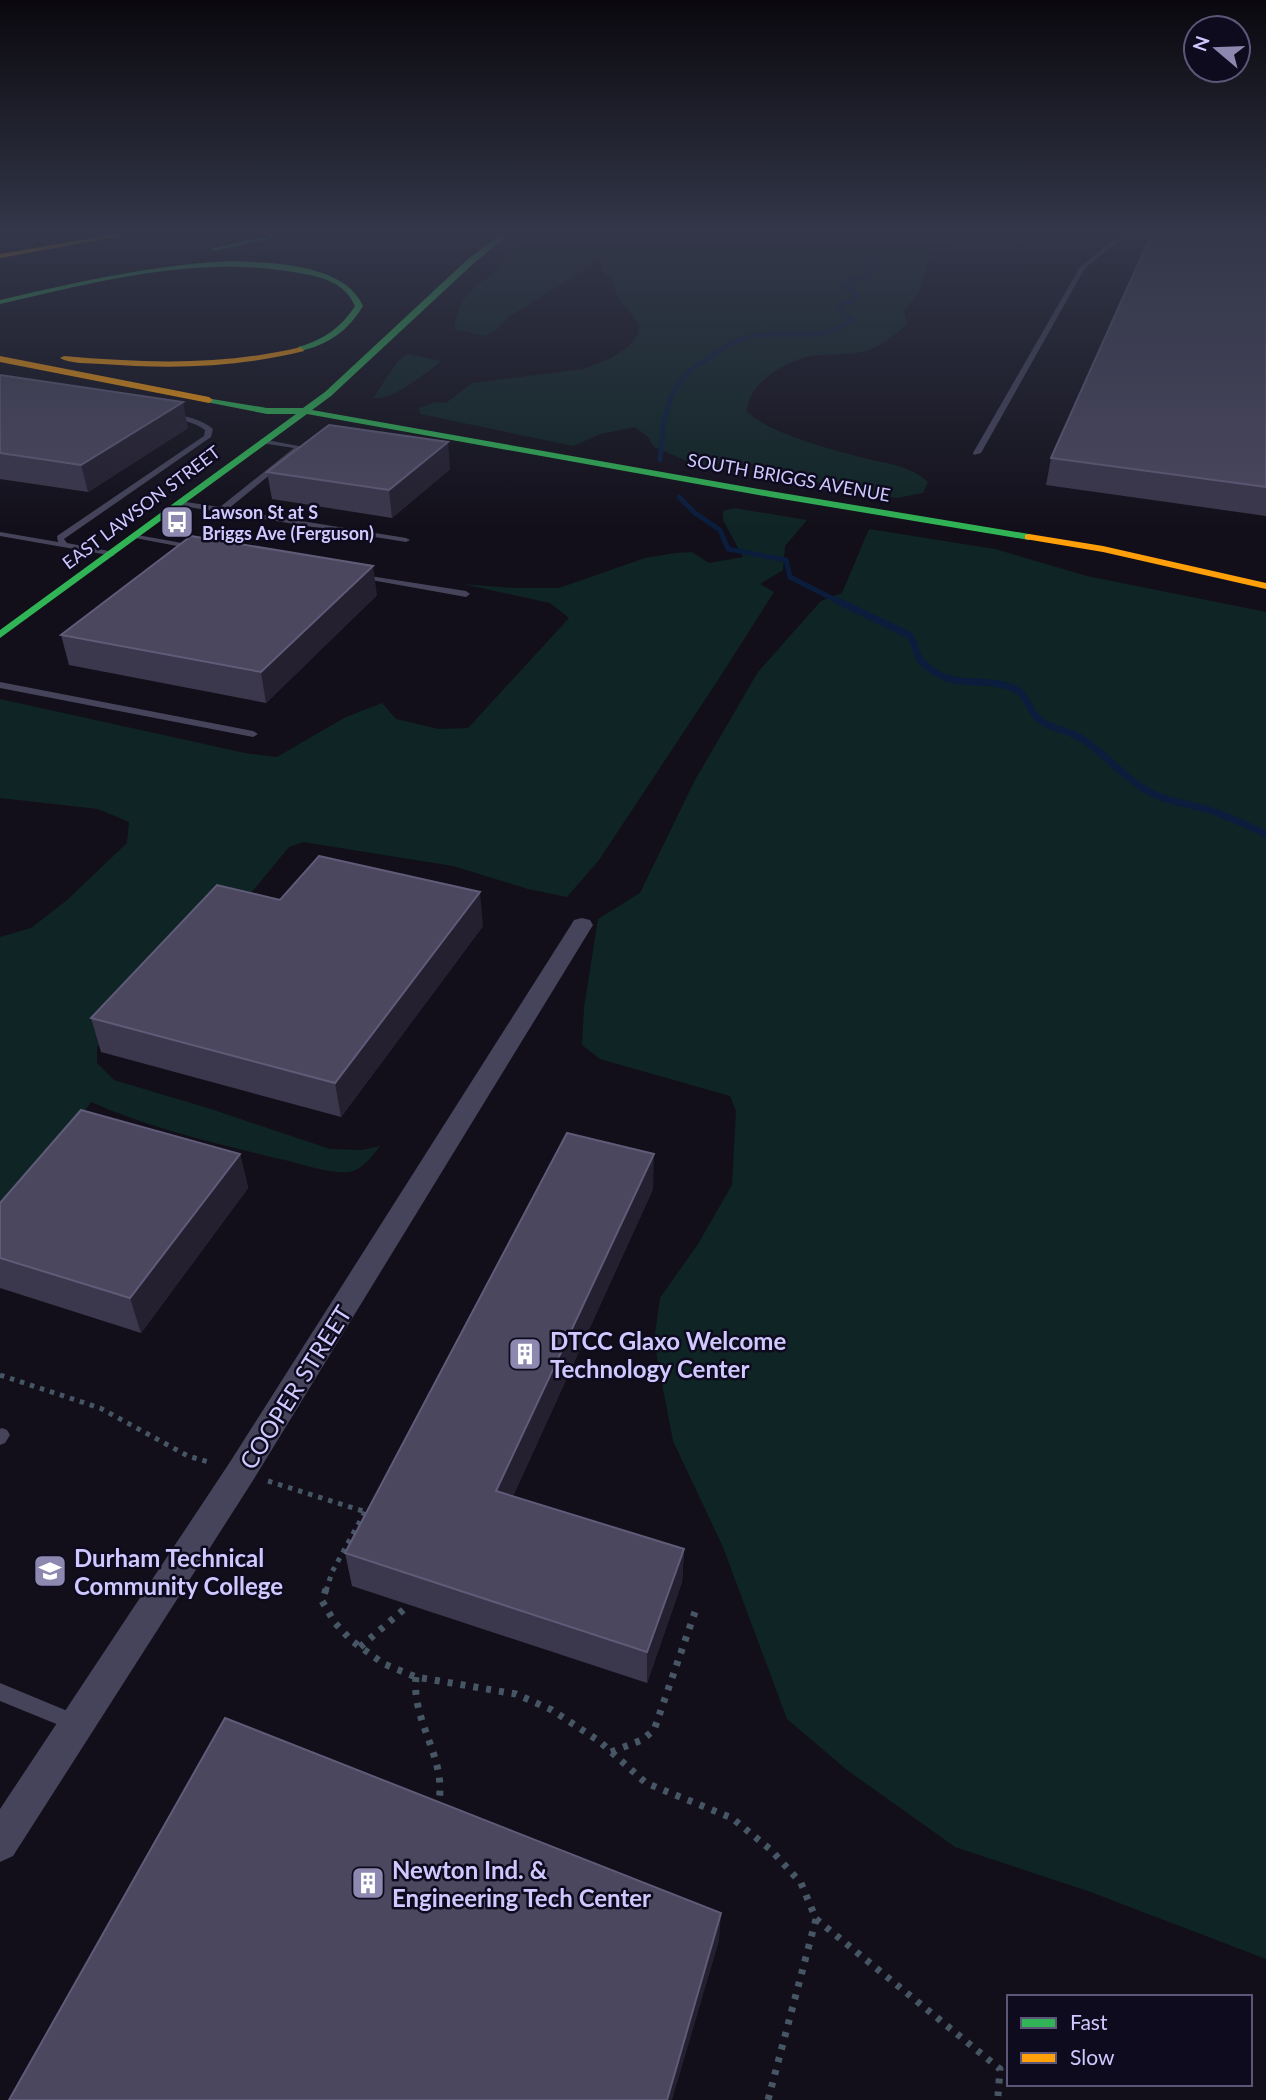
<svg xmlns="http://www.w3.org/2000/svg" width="1266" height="2100" font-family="Lato,sans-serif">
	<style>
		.green { fill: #0f2525 }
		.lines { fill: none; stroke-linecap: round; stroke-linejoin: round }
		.stream-far2 { stroke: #0a1d3d; stroke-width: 4.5 }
		.stream-far1 { stroke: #0a1d3d; stroke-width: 5 }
		.stream { stroke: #0a1d3d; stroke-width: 7 }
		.path-far1 { stroke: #475664; stroke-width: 5; stroke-dasharray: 4.5 6; stroke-linecap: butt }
		.path { stroke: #475664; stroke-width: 7; stroke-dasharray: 5 8; stroke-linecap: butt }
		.lane { fill: #45445b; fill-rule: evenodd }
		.street { fill: #45445b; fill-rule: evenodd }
		.fast { fill: #30b455; fill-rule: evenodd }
		.slow { fill: #ff9f0a; fill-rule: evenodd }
		.wall { fill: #3b374c }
		.shaded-wall { fill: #242030 }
		.building { fill: #4b475f; stroke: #605b78; stroke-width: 2 }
		.labels { text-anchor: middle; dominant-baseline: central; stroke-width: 5; stroke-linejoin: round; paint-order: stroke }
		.far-street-label { font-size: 18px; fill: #cfc9ff; stroke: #0f0b1f }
		.far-poi-label { font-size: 18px; font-weight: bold; fill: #cfc9ff; stroke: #0f0b1f; text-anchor: start }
		.near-poi-label { font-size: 24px; font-weight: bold; fill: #cfc9ff; stroke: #0f0b1f; text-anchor: start }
		.near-street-label { font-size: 24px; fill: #cfc9ff; stroke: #0f0b1f }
	</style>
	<rect width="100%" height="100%" fill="#120f1a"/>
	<g class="green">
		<path d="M530,235H963C921,249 934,255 920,288C916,296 910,304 904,311L907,324C895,335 882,346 866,351C848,356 830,353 812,356C786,360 747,384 747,412C775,436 831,449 868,459C890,464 910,466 928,482L923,493L897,498L852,492L751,464L720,463L709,467L682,459L654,447L648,437L635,427L600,434L573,446L420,414L419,408L435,402L446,403L472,383L583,369L609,359L629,346L638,334L639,324L618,297L612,279L601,271L602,259L510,316L496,330L484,336L455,329C458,278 503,283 510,247Z"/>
		<path d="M408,354L441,361C428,372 390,402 373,398L398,361Z"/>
		<path d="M734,508L807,520L785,546L783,570L760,584L774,592L718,680L599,860L567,897L528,889L453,866L303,842L289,847L245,900L150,983L97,1047V1063L114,1080L211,1109L330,1149L362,1150L380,1146C372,1156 362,1171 348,1172C329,1174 299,1163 280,1159C215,1143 152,1129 91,1102L0,1230V937L31,928L66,901L127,843L129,822L98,809L0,798V699L245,753L277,757L344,718L382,703L396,719L439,729L468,728L569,618L550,603L463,584L514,588H559L645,558L675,553L692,552L709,563L743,557L723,520V511Z"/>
		<path d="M869,529L995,549L1087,576L1266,612V1959L1088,1891L955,1847L847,1770L787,1719L723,1547L673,1441L654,1341L660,1298L698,1244L732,1185L736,1111L730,1096L600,1059L582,1045L584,1008L598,919L640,893L695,780L758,672L821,601L842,593Z"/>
	</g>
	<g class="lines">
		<path class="stream-far2" d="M670,399C678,380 692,367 710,357C724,349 736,339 753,336C788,330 820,343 852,321L838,307L859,297L846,285L868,274L873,260"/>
		<g class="stream-far1">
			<path d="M660,460L664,420L671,397"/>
			<path d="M679,497L695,513L720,530L728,549L786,560L790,577L843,604"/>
		</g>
		<path class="stream" d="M840,602L909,635C917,643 914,655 923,663C953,692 981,675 1013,688C1028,694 1028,711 1040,720C1050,729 1067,730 1079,737C1102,751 1120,773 1141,787C1163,802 1188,803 1212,811C1230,817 1248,826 1266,834"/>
		<g class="path-far1">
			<path d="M0,1375L100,1408L188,1456L212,1463"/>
			<path d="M268,1481L366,1512"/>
			<path d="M326,1591L332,1572L365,1512"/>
		</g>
		<g class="path">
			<path d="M326,1589L322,1601L335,1623L352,1641L384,1664L416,1677L516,1694L552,1710L599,1741L646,1783L732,1818L771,1850L801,1883L816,1919L768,2100"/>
			<path d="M360,1647L409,1605"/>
			<path d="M416,1677C411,1722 449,1761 438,1805"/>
			<path d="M611,1752L642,1740L654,1730L695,1612"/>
			<path d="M816,1919L1000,2069L998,2096"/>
		</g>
		<g class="lane">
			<path d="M1118,236L1168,238L1165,240L1121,239L1085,268L981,453L974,455L973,453L1080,267Z"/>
			<path d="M171,414C186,416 201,419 213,429L211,437L64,539L67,543L114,552V556L0,536V532L58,542L57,536L204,436L205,430C194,422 182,420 169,417L168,416Z"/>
			<path d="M261,439L304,447L228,509L406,538L410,540L406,542L176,505L175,503L179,501L220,507L294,448L261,443Z"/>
			<path d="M132,534L193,545L197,547L193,549L135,538H132Z"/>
			<path d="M357,574L466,591L470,594L466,597L360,578H357Z"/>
			<path d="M0,682L253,731L258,734L253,737L0,688Z"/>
			<path d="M2,1428L7,1430L10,1435L5,1443L0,1445V1429Z"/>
			<path d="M0,1683L82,1717L85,1723L82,1729L76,1732L0,1701Z"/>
		</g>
		<path class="street" d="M582,918L590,920L593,925L252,1482L13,1856L0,1862V1809L230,1462L571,925L574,920Z"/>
		<g class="fast">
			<path d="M273,235H287L214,251L210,249Z"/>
			<path d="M500,235H508L474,263L331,396L312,410L770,491L1029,534L1034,537L1029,540L770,497L307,414L0,638V630L296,414H267L206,402V398L267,408H303L325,392L468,259Z"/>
			<path d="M231,261C271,263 344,263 363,306C348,331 329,344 301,351L298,347C323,340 341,328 355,306C344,280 317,276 293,272C194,255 96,282 0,304V300C77,282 152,265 231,261Z"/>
		</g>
		<g class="slow">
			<path d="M110,235H126L0,258V254Z"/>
			<path d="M301,347L304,351C236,368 171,369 102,364C89,363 70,364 60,358L64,356C145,363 222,366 301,347Z"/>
			<path d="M0,356L209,397L213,400L209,403L0,362Z"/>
			<path d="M1029,534L1103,546L1266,583V589L1103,552L1025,539V535Z"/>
		</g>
	</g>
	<g class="wall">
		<path d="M1266,235V516L1046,485L1051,458Z"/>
		<path d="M0,375L188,428L88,492L0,479Z"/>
		<path d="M450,469L392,518L272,499L267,472Z"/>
		<path d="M377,595L266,703L69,665L61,635Z"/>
		<path d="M483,926L341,1117L101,1052L91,1018Z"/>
		<path d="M240,1154L248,1188L141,1333L0,1288V1203Z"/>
		<path d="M653,1189L513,1496L684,1549L682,1582L647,1683L352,1586L345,1553Z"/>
	</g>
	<g class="shaded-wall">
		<path d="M183,402L188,428L88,492L81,465Z"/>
		<path d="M448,442L450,469L392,518L389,490Z"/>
		<path d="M373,566L377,595L266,703L261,672Z"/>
		<path d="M480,892L483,926L341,1117L335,1083Z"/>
		<path d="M240,1154L248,1188L141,1333L130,1298Z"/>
		<path d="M654,1154L653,1189L500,1525L496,1491Z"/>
		<path d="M684,1549L682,1582L647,1683V1652Z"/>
		<path d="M721,1913L719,1941L672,2100H667Z"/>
	</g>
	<g class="building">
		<path d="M1151,235H1266V487L1051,458Z"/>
		<path d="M0,375L183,402L81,465L0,453Z"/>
		<path d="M329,425L448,442L389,490L267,472Z"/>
		<path d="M191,536L373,566L261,672L61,635Z"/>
		<path d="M319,856L480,892L335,1083L91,1018L217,885L280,900Z"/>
		<path d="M81,1110L240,1154L130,1298L0,1258V1203Z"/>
		<path d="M567,1133L654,1154L496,1491L684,1549L647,1652L345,1553Z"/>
		<path d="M225,1718L721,1913L667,2100H9Z"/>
	</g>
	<linearGradient id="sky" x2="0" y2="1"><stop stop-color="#0a080e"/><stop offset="0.44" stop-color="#333749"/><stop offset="1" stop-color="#333749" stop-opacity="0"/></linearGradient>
	<rect width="1266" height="529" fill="url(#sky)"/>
	<defs>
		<symbol id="bus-square" viewBox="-11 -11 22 22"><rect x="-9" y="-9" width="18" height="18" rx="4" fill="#8d88af" stroke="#0f0b1f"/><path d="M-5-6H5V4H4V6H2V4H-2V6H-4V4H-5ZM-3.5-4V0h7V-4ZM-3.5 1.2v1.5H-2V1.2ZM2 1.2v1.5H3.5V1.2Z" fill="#fff"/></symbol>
		<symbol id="building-square" viewBox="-11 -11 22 22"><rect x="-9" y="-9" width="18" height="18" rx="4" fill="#8d88af" stroke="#0f0b1f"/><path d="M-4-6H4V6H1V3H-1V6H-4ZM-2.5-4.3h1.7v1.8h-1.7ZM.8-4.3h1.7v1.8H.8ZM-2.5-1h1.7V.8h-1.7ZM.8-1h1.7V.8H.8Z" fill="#fff"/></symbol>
		<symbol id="university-square" viewBox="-11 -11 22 22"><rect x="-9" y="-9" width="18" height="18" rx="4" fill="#8d88af" stroke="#0f0b1f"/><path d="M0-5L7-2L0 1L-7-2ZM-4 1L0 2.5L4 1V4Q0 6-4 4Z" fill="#fff"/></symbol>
	</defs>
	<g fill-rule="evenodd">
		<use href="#bus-square" x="158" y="503" width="38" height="38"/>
		<use href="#building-square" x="506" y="1335" width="38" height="38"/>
		<use href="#university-square" x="31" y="1552" width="38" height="38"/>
		<use href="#building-square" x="349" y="1864" width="38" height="38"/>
	</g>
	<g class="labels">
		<g class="far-street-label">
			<text transform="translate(789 477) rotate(10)">SOUTH BRIGGS AVENUE</text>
			<text transform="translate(141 507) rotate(-37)">EAST LAWSON STREET</text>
		</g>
		<g class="far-poi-label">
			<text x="202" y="512">Lawson St at S<tspan x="202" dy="21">Briggs Ave (Ferguson)</tspan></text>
		</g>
		<g class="near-poi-label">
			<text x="550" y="1340">DTCC Glaxo Welcome<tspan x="550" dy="28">Technology Center</tspan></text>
			<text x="74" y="1557">Durham Technical<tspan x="74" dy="28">Community College</tspan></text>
			<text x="392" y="1869">Newton Ind. &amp;<tspan x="392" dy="28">Engineering Tech Center</tspan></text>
		</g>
		<g class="near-street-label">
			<text transform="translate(295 1387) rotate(-58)">COOPER STREET</text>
		</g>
	</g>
	<rect x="1007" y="1995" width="245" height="91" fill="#0f0b1f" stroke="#5c5779" stroke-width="2"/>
	<rect x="1021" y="2018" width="35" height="10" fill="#30b455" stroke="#5c5779" stroke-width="2"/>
	<text x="1070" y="2030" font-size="21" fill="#cfc9ff">Fast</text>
	<rect x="1021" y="2053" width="35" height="10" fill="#ff9f0a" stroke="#5c5779" stroke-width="2"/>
	<text x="1070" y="2065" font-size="21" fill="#cfc9ff">Slow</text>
	<g transform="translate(1217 49) rotate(289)"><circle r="33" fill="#0f0b1f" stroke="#5c5779" stroke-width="2"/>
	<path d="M0-5L12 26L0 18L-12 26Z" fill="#8d88af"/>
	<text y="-10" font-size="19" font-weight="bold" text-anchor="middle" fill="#cfc9ff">N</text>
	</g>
</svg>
